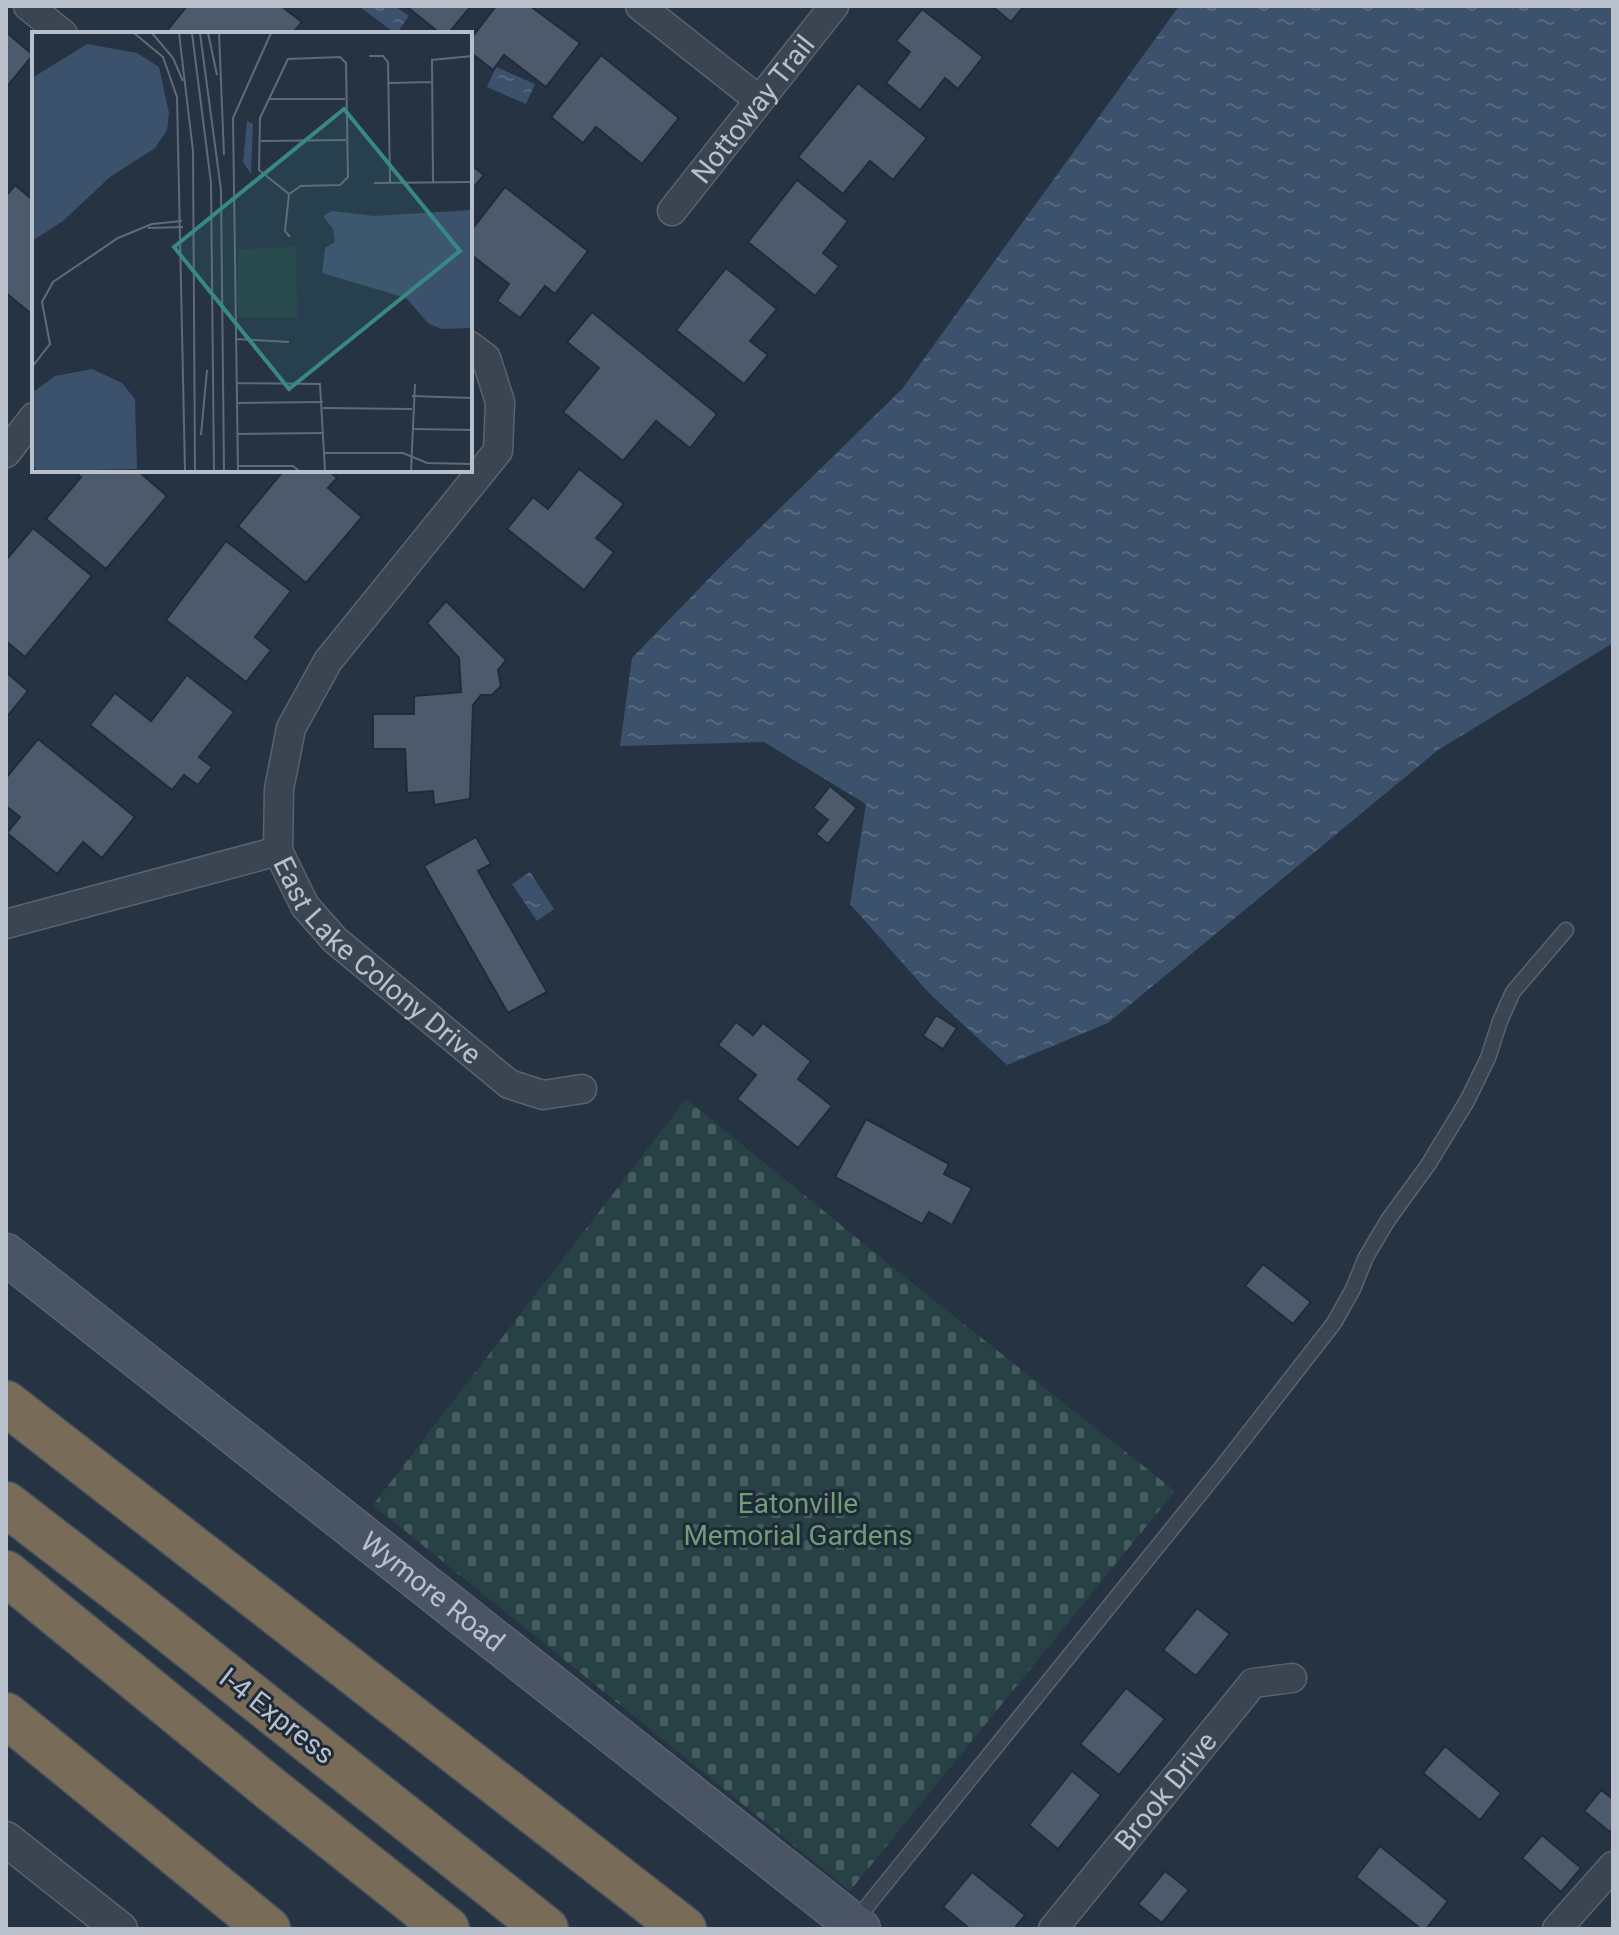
<svg xmlns="http://www.w3.org/2000/svg" width="1619" height="1935" font-family="Roboto,sans-serif">
	<style>
		.cemetery { fill: url(#cemetery-stones) }
		.water { fill: url(#water-ripples) }
		.building { fill: #4c5a6c; stroke: #212c3a; stroke-width: 2 }
		.lines { fill: none; stroke-linecap: round; stroke-linejoin: round }
		.service-casing { stroke: #596370; stroke-width: 17 }
		.minor-casing { stroke: #596370; stroke-width: 31 }
		.tertiary-casing { stroke: #596370; stroke-width: 37 }
		.secondary-casing { stroke: #596370; stroke-width: 43 }
		.motorway-casing { stroke: #45505d; stroke-width: 47 }
		.service { stroke: #3b4552; stroke-width: 14 }
		.minor { stroke: #3b4552; stroke-width: 28 }
		.tertiary { stroke: #3b4552; stroke-width: 34 }
		.secondary { stroke: #495465; stroke-width: 40 }
		.motorway { stroke: #786b58; stroke-width: 44 }
		.labels { text-anchor: middle; dominant-baseline: central; stroke-width: 6; stroke-linejoin: round; paint-order: stroke }
		.street-label { font-size: 28px; fill: #b8c0cc; stroke: #1f2a38 }
		.park-label { font-size: 28px; fill: #6f9d78; stroke: #1f2a38 }
		.inset-road { fill: none; stroke: #606b7a; stroke-width: 2 }
		.view { fill: #398886; fill-opacity: 0.15; stroke: #398886; stroke-width: 4 }
		.inset-edge { fill: none; stroke: #b8c0cc; stroke-width: 4 }
	</style>
	<defs>
		<pattern id="cemetery-stones" width="16" height="16" patternUnits="userSpaceOnUse" patternTransform="scale(2)"><rect width="16" height="16" fill="#284144"/><path d="M2 7V4a2 2 0 0 1 4 0v3zM10 15v-3a2 2 0 0 1 4 0v3z" fill="#455b5e"/></pattern>
		<pattern id="water-ripples" width="26" height="14" patternUnits="userSpaceOnUse" patternTransform="scale(2)"><rect width="26" height="14" fill="#3c516c"/><path d="M2 4q2-2 4 0t4 0M15 11q2-2 4 0t4 0" fill="none" stroke="#566880"/></pattern>
	</defs>
	<rect width="100%" height="100%" fill="#263343"/>
	<path class="cemetery" d="M686,1099L916,1286L1175,1491L850,1891L373,1505Z"/>
	<g class="water">
		<path d="M395,6L409,16L396,34L360,7Z"/>
		<path d="M1179,6H1613V643L1438,750L1108,1023L1007,1065L929,993L850,904L866,804L764,742L620,746L632,658L723,564L902,389Z"/>
		<path d="M496,67L535,84L526,104L487,87Z"/>
		<path d="M530,872L554,909L537,921L512,884Z"/>
	</g>
	<g class="building">
		<path d="M187,6H281L302,22L292,34H164Z"/>
		<path d="M406,6H471L448,34H441Z"/>
		<path d="M496,6H530L580,43L546,87L504,55L493,70L470,52V40Z"/>
		<path d="M992,6H1024L1011,22Z"/>
		<path d="M922,9L983,57L958,89L945,78L920,110L886,83L910,52L896,41Z"/>
		<path d="M6,32L33,55L6,88Z"/>
		<path d="M601,55L679,118L642,164L596,127L583,143L551,117Z"/>
		<path d="M858,83L927,138L893,180L870,161L843,194L798,157Z"/>
		<path d="M470,164L484,175L470,192Z"/>
		<path d="M797,180L848,221L823,253L839,266L815,296L748,242Z"/>
		<path d="M15,185L34,201V316L6,293V196Z"/>
		<path d="M505,187L588,251L555,294L545,286L520,318L497,301L509,284L470,254V232Z"/>
		<path d="M726,268L777,309L750,341L768,355L744,384L676,330Z"/>
		<path d="M592,312L717,414L690,448L656,421L623,461L563,412L599,368L567,342Z"/>
		<path d="M579,469L624,504L596,538L614,552L584,590L507,529L533,497L548,509Z"/>
		<path d="M73,470H137L167,496L106,569L46,519L81,477Z"/>
		<path d="M284,470H328L337,478L328,488L362,517L306,583L238,526Z"/>
		<path d="M33,528L92,576L25,657L6,641V560Z"/>
		<path d="M226,541L291,591L255,637L271,650L246,682L166,620Z"/>
		<path d="M446,601L506,660L498,670L501,686L492,695H481L473,705L470,799L434,805L433,791L407,793L405,749H373V714H414V696L461,692L459,658L427,623Z"/>
		<path d="M6,672L28,691L6,718Z"/>
		<path d="M187,675L234,712L199,757L212,767L198,785L184,775L172,790L90,725L115,693L151,721Z"/>
		<path d="M38,739L135,817L102,858L83,842L57,874L7,833L20,817L6,806V778Z"/>
		<path d="M830,786L857,808L828,844L816,834L828,820L813,808Z"/>
		<path d="M476,837L491,864L478,871L547,992L508,1013L424,866Z"/>
		<path d="M936,1015L957,1028L943,1049L923,1036Z"/>
		<path d="M736,1022L753,1035L763,1023L811,1061L798,1079L832,1106L798,1148L737,1099L756,1075L718,1045Z"/>
		<path d="M866,1119L949,1164L944,1174L972,1188L952,1225L929,1212L922,1224L835,1177Z"/>
		<path d="M1263,1264L1311,1302L1293,1324L1245,1286Z"/>
		<path d="M1197,1608L1230,1634L1196,1676L1163,1650Z"/>
		<path d="M1126,1688L1165,1719L1119,1775L1080,1744Z"/>
		<path d="M1445,1746L1501,1793L1480,1820L1423,1773Z"/>
		<path d="M1072,1771L1101,1795L1058,1849L1029,1825Z"/>
		<path d="M1601,1790L1613,1799V1828L1610,1832L1584,1811Z"/>
		<path d="M1542,1835L1581,1868L1561,1892L1522,1858Z"/>
		<path d="M1380,1846L1448,1901L1426,1929H1421L1356,1877Z"/>
		<path d="M1165,1871L1189,1890L1162,1923L1138,1904Z"/>
		<path d="M972,1872L1025,1915L1014,1929H970L943,1907Z"/>
	</g>
	<g class="lines">
		<defs>
			<path id="service" d="M856,1920L1221,1468L1334,1323L1353,1289L1366,1257L1388,1220L1428,1165L1467,1101L1488,1058L1500,1021L1513,992L1566,930"/>
			<g id="minor">
				<path d="M28,6L63,34"/>
				<path d="M640,6L759,100"/>
				<path id="s1" d="M672,211L834,6"/>
				<path id="s2" d="M470,346L486,358L500,402L498,451L328,661L291,728L279,789L278,851L305,906L335,940L509,1084L543,1095L582,1089"/>
				<path d="M6,453L34,417"/>
				<path d="M6,924L278,851"/>
				<path id="s3" d="M1053,1929L1253,1683L1292,1678"/>
				<path d="M1557,1929L1613,1866"/>
			</g>
			<path id="tertiary" d="M6,1839L120,1929"/>
			<g id="secondary">
				<path id="s4" d="M6,1254L860,1929"/>
			</g>
			<g id="motorway">
				<path d="M6,1403L684,1929"/>
				<path d="M6,1504L136,1604L546,1929"/>
				<path d="M6,1573L272,1790L447,1929"/>
				<path d="M6,1715L268,1929"/>
			</g>
		</defs>
		<use href="#service" class="service-casing"/>
		<use href="#minor" class="minor-casing"/>
		<use href="#tertiary" class="tertiary-casing"/>
		<use href="#secondary" class="secondary-casing"/>
		<use href="#motorway" class="motorway-casing"/>
		<use href="#service" class="service"/>
		<use href="#minor" class="minor"/>
		<use href="#tertiary" class="tertiary"/>
		<use href="#secondary" class="secondary"/>
		<use href="#motorway" class="motorway"/>
	</g>
	<g class="labels">
		<g class="street-label">
			<text stroke="none"><textPath href="#s1" startOffset="130">Nottoway Trail</textPath></text>
			<text stroke="none"><textPath href="#s2" startOffset="736">East Lake Colony Drive</textPath></text>
			<text stroke="none"><textPath href="#s4" startOffset="544">Wymore Road</textPath></text>
			<text transform="translate(277 1716) rotate(38)">I-4 Express</text>
			<text stroke="none"><textPath href="#s3" startOffset="178">Brook Drive</textPath></text>
		</g>
		<g class="park-label">
			<text x="798" y="1503">Eatonville<tspan x="798" dy="32">Memorial Gardens</tspan></text>
		</g>
	</g>
	<g transform="translate(32 32)">
		<rect width="440" height="440" fill="#263343"/>
		<path d="M264,215L265,286H206V217Z" fill="#284144"/>
		<path d="M55,12L105,21L127,35L137,81L135,98L123,116L78,145L31,189L0,209V46ZM215,89L221,92L219,142L211,130ZM440,178V296L410,297L397,292L374,266L290,241L293,216L303,210L301,197L291,184L300,179L342,184ZM60,337L90,351L103,367L105,437L5,439L0,431V361L23,344Z" fill="#3c516c"/>
		<path class="inset-road" d="M102,1L131,25L145,65L153,439M120,1L141,26L151,49M147,1L161,119L163,439M160,1L179,151L182,439M168,1L189,158L192,439M176,1L185,43M187,1L192,123M337,24H351L356,30L358,151M357,51L400,50M238,67H313M229,109L314,108M401,150L400,28L440,24M342,151L440,150M257,162L227,138L228,86L256,27L308,25L314,31L316,145L308,153L269,154L257,162L253,199L258,205M116,196L151,195M204,307L257,310M0,335L18,312L10,270L21,250L86,206L120,192L150,189M205,351L288,352L293,439M380,364L440,366M205,371L291,370M291,376L380,377M382,397L440,398M206,402L292,401M169,403L175,338M293,421H371L395,431L440,432M207,434H261L267,439M206,439L201,86L239,1M379,439L383,352"/>
		<path class="view" d="M312,77L428,219L257,357L142,215Z"/>
		<rect width="440" height="440" class="inset-edge"/>
	</g>
	<rect width="1619" height="1935" fill="none" stroke="#b8c0cc" stroke-width="16"/>
</svg>
